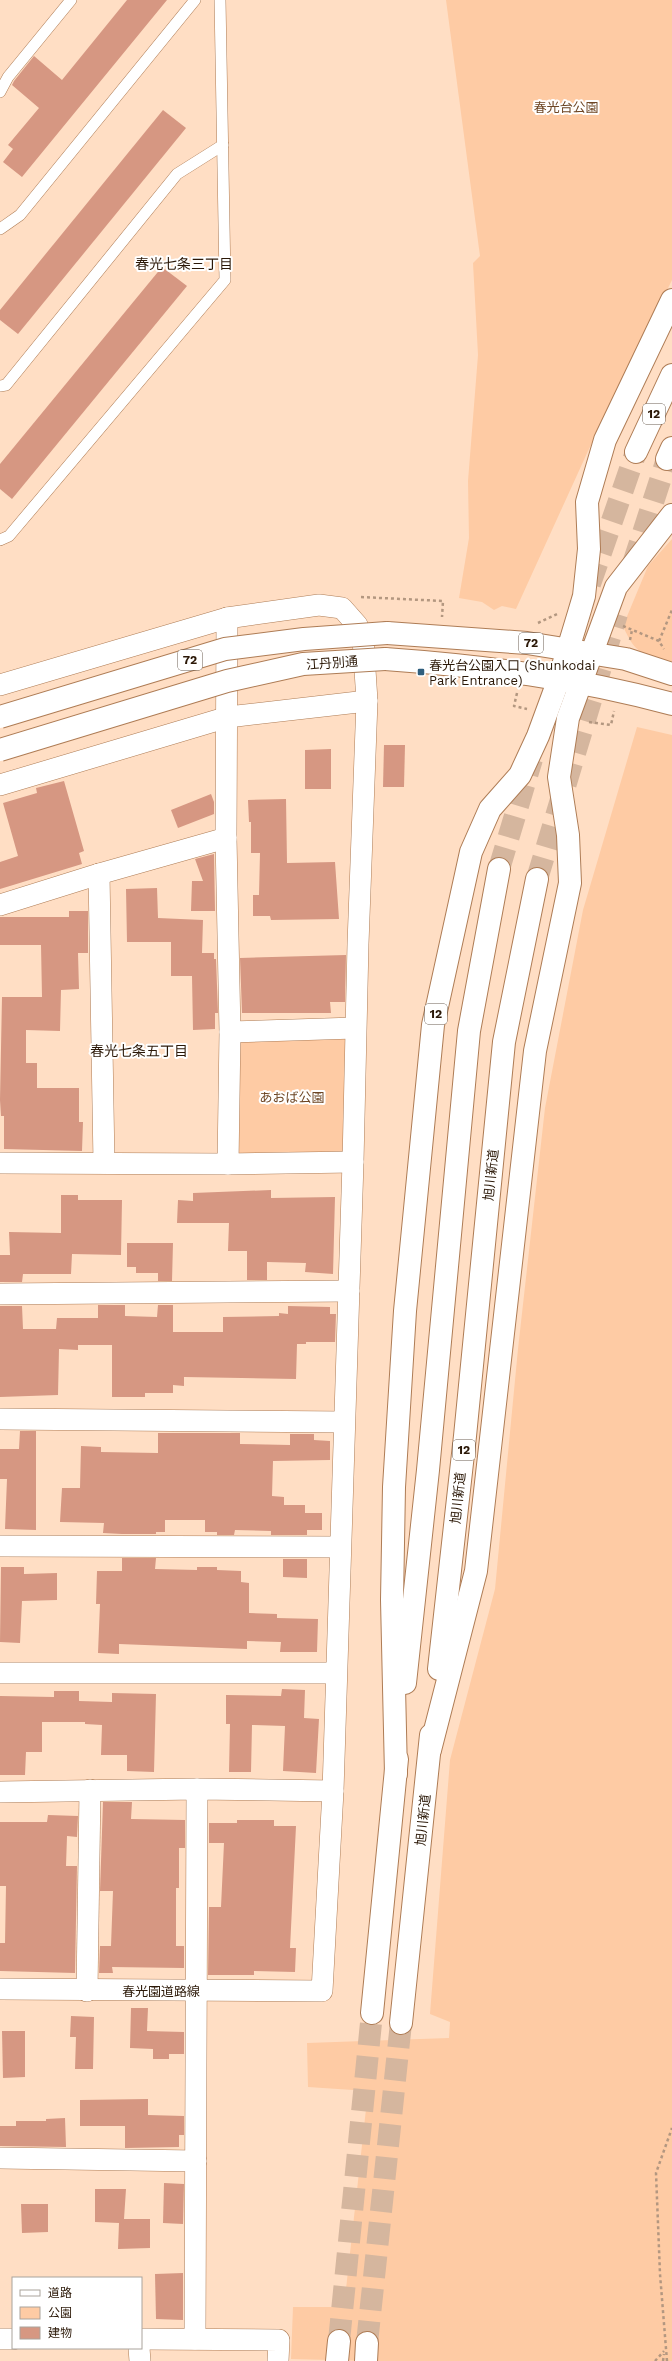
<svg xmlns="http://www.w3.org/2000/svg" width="672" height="2361" font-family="'Work Sans','Noto Sans JP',sans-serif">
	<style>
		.green { fill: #fecba4 }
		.building { fill: #d69782 }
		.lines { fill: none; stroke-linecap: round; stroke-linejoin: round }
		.trunk-tunnel { stroke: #d5b69e; stroke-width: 22; stroke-dasharray: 22 11; stroke-linecap: butt }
		.service-casing { stroke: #ae7c55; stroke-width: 12 }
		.minor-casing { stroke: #ae7c55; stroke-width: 22 }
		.primary-casing { stroke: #ae7c55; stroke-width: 24 }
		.trunk-casing { stroke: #ae7c55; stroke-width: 24 }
		.path { stroke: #b39780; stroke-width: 2.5; stroke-dasharray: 3 3; stroke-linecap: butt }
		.service { stroke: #fff; stroke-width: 11 }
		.minor { stroke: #fff; stroke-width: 21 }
		.primary { stroke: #fff; stroke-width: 22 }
		.trunk { stroke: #fff; stroke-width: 22 }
		.primary-bridge-casing { stroke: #ae7c55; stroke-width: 24; stroke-linecap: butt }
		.primary-bridge { stroke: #fff; stroke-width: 22 }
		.poi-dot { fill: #2f5e7d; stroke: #fff; stroke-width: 1.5 }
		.labels { text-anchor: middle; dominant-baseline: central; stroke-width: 4; stroke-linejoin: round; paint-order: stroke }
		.shield { fill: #fff; stroke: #6b5d51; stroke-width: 1 }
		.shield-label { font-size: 12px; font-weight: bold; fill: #2b1807 }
		.park-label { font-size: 13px; fill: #6e4624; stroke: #fff }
		.street-label { font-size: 13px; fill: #2b1807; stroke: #fff }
		.poi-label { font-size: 13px; fill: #2b1807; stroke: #fff; text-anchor: start }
		.neighbourhood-label { font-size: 14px; fill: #2b1807; stroke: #fff }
	</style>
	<rect width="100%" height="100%" fill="#ffdec4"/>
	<g class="green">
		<path d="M446,0H672V280L588,451L516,609L502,606L494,610L482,602L459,598L469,538L468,481L478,355L473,263L480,256Z"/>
		<path d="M672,539V665C644,656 635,654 623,626L648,566Z"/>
		<path d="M637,727L672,735V2361H371L291,2359L293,2307H344L368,2091L308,2087L307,2043L449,2038L450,2022L430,2014L450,1760L495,1589L518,1349L545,1108L583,910Z"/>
		<path d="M355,1028L353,1162L228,1164L230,1032Z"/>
	</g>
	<g class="building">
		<path d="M127,0H167L22,177L3,162L13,149L8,145L39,108L12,85L14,81L34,56L62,80Z"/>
		<path d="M163,110L186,128L18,334L0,320V310Z"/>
		<path d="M162,267L187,286L12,499L0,489V464Z"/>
		<path d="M384,745H405L404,787H383Z"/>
		<path d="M331,749V789H305V750Z"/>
		<path d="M64,781L84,851L79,853L82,864L0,889V862L18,856L3,803L37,793L36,788Z"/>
		<path d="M211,794L214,802V814L178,828L171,810Z"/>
		<path d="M286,799L287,863L335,862L339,919L271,920L270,916H253V895H259L260,853H251V822H249L248,800Z"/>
		<path d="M214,854L215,911H191L192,881H203L195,859Z"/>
		<path d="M157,888L158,918L203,920L202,953H214V959H216L218,1013H215V1029L193,1030L192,976H171V942H127L126,889Z"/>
		<path d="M69,911H88V953H78L79,989L61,990L60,1031L26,1030V1063H37V1088H79V1122H83L82,1151L4,1149V1116H1L0,1100L2,997H42L41,945H0V917H69Z"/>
		<path d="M346,955L345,1002H330L331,1013H242L240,958Z"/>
		<path d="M271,1190V1198L335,1197L333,1274L305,1272L306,1263L267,1262V1280H247V1251H228L229,1223H177L178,1200L193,1201V1193Z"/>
		<path d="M61,1195H78V1200H122L121,1255L72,1254L71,1274H23L22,1282H0V1255H10L9,1232L61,1233Z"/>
		<path d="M127,1243H173L172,1281H158V1273H136V1267H127Z"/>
		<path d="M98,1305H125V1316L157,1317L158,1305H173V1332H223V1317L279,1316V1313L288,1314V1306L330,1307V1314H336L335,1342H306V1344H297L296,1379L184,1377V1386L173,1385V1393H145V1397H112V1345H78V1350L59,1349L58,1395L0,1397V1306H22L23,1329H56L57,1318H98Z"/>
		<path d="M20,1431H36V1530L5,1529L7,1479H0V1449H19Z"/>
		<path d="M158,1433H240V1444L290,1445V1434H314V1440L330,1441V1460L273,1461L272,1496L284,1497V1505H305V1513H322V1530H307V1535H271V1531L235,1530L234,1535H217V1532H205V1520H165V1532H156V1534H122L103,1533L104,1523L60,1522L62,1488H80L81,1446L101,1447V1452L158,1453Z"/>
		<path d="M122,1558H156L155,1569L197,1570V1567H217V1570L241,1571V1582L249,1583V1613L277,1614V1618L318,1619L317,1652H280L281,1642L247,1641V1649L119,1644V1654L98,1653L100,1604H96L97,1571H122Z"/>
		<path d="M283,1559H307V1578L283,1577Z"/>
		<path d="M1,1567H24V1574L57,1573V1600L22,1601L20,1643L0,1642Z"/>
		<path d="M282,1689L305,1690L304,1718L319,1719L316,1773L283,1771L285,1726L252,1725L251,1772H229L230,1724H226V1695L281,1696Z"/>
		<path d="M54,1691H79V1701L112,1702V1693L156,1694L154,1772L127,1771V1755H101L102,1725L85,1724V1722H42V1752H26L25,1775H0V1696L54,1697Z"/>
		<path d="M103,1802H132L131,1819L185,1820V1848H179V1888H176V1946H184V1968L112,1967L113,1973H99L100,1946H111L113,1891H100Z"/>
		<path d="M48,1815L78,1816L77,1837L67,1836L66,1866H77L75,1973L0,1971V1943H5L6,1886H0V1822H47Z"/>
		<path d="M237,1820H274V1826H296L290,1948H296L295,1972L254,1971V1975H208L209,1907H221L224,1843H209V1823H237Z"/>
		<path d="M131,2008H148L147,2031L184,2032V2054H169V2059H153V2049L130,2048Z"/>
		<path d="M71,2016L94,2017L93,2069H75L76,2037H70Z"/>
		<path d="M2,2031H25V2077L3,2078Z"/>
		<path d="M148,2099V2115L184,2116V2135H179V2147L125,2148V2126H80V2100Z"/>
		<path d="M65,2118L66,2147L0,2146V2126H16V2121H46V2119Z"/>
		<path d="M164,2183L184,2184L183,2224L163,2223Z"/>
		<path d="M95,2189H126L124,2219H150V2248L118,2249L119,2223L95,2222Z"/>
		<path d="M21,2204H48V2232L22,2233Z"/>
		<path d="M183,2273V2320L156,2319L155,2274Z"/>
	</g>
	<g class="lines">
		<g class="trunk-tunnel">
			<path d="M633,564L667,459"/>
			<path d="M590,584L636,452"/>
			<path d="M499,869L532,759"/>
			<path d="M537,879L617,614"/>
			<path d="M339,2341L372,2013"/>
			<path d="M367,2343L401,2023"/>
		</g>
		<defs>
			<g id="service">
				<path d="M0,92L8,77L71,0"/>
				<path d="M0,229L20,215L195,0"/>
				<path d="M0,386L6,385L177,174L223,145"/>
				<path d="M0,540L9,536L225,280L220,0"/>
			</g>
			<g id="minor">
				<path d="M227,618L226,838L230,1032L228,1164"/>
				<path d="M0,685L227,618L319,605L342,608L357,625L363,639L367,701L358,944L353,1162L333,1791L322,1991L0,1989"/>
				<path d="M0,785L228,717L367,701"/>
				<path d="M99,874L104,1163"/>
				<path d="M0,905L99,874L226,838"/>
				<path d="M230,1032L355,1028"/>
				<path d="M0,1163L228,1164L353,1162"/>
				<path d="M0,1294L349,1291"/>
				<path d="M0,1419L344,1422"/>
				<path d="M0,1546L340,1547"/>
				<path d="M0,1673H336"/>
				<path d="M0,1792L197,1789L333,1791"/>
				<path d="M87,1991L90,1790"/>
				<path d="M0,2158L196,2161"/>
				<path d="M0,2339H13"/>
				<path d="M141,2339L279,2340L278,2361"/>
				<path d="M195,2339L197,1789"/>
				<path d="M139,2348L140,2361"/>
			</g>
			<g id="primary">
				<path d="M387,633L527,643L626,659L672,674"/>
				<path d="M385,659C483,666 577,678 672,704"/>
			</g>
			<g id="trunk">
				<path d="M636,452L672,375"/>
				<path d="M667,459L672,448"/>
				<path d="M439,1669L465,1436L504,1042L537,879"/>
				<path d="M405,1683L428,1470L469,1031L499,869"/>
				<path d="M430,1750L476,1571L535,1051L570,883L568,835L559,777L568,718L616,587L672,515"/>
				<path d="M396,1774L392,1600L394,1487L405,1311L433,1025L471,852L490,809L520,775L538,736L559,679L579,613L584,596L589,549L587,502L605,440L672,300"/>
				<path d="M372,2013L397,1759"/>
				<path d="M401,2023L431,1735"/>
				<path d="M337,2361L339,2341"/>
				<path d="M366,2361L367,2343"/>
			</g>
		</defs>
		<use href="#service" class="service-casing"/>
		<use href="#minor" class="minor-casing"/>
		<use href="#primary" class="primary-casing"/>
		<use href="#trunk" class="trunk-casing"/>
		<g class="path">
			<path d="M361,597L443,601L442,617"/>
			<path d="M538,623L557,614"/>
			<path d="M623,626L659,641L664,649"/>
			<path d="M630,640L632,630"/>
			<path d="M659,641L672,610"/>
			<path d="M517,693L514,706L527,709"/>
			<path d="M589,722L611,725L614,711"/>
			<path d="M655,2361L664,2351"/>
			<path d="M663,2361L664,2354"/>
			<path d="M667,2361L660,2274L656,2173L672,2128"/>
		</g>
		<use href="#service" class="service"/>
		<use href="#minor" class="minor"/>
		<use href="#primary" class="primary"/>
		<use href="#trunk" class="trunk"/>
		<defs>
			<g id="primary-bridge">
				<path d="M0,717L225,649L304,639L387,633"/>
				<path d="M0,750L227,681L303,664L385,659"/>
			</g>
		</defs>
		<use href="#primary-bridge" class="primary-bridge-casing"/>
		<use href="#primary-bridge" class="primary-bridge"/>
	</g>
	<rect class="poi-dot" x="417" y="668" width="8" height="8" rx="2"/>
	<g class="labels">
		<g class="shield">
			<rect x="643" y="404" width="22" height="20" rx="3"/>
			<rect x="519" y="633" width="24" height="20" rx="3"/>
			<rect x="178" y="650" width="24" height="20" rx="3"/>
			<rect x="425" y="1004" width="22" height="20" rx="3"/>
			<rect x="453" y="1440" width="22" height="20" rx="3"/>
		</g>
		<g class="shield-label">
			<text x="654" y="414">12</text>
			<text x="531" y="643">72</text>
			<text x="190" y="660">72</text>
			<text x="436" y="1014">12</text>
			<text x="464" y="1450">12</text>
		</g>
		<g class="park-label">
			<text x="566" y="107">春光台公園</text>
			<text x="292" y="1097">あおば公園</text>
		</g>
		<g class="street-label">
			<text transform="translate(332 663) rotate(-4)">江丹別通</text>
			<text transform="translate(491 1175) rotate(-84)">旭川新道</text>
			<text transform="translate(458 1498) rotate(-84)">旭川新道</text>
			<text transform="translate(423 1820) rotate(-84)">旭川新道</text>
			<text x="161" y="1991">春光園道路線</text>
		</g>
		<g class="poi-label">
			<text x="429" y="665">春光台公園入口 (Shunkodai<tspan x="429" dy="15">Park Entrance)</tspan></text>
		</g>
		<g class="neighbourhood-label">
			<text x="184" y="264">春光七条三丁目</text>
			<text x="139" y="1051">春光七条五丁目</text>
		</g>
	</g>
	<rect x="12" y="2277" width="130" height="72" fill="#ffffff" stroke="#aaa39c"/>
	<rect x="20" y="2290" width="20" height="6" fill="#ffffff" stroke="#aaa39c"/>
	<text x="48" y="2297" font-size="12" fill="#2b1807">道路</text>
	<rect x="20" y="2307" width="20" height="12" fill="#fecba4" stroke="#aaa39c"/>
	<text x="48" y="2317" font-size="12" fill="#2b1807">公園</text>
	<rect x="20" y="2327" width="20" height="12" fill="#d69782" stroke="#aaa39c"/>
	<text x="48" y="2337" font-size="12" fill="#2b1807">建物</text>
</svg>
